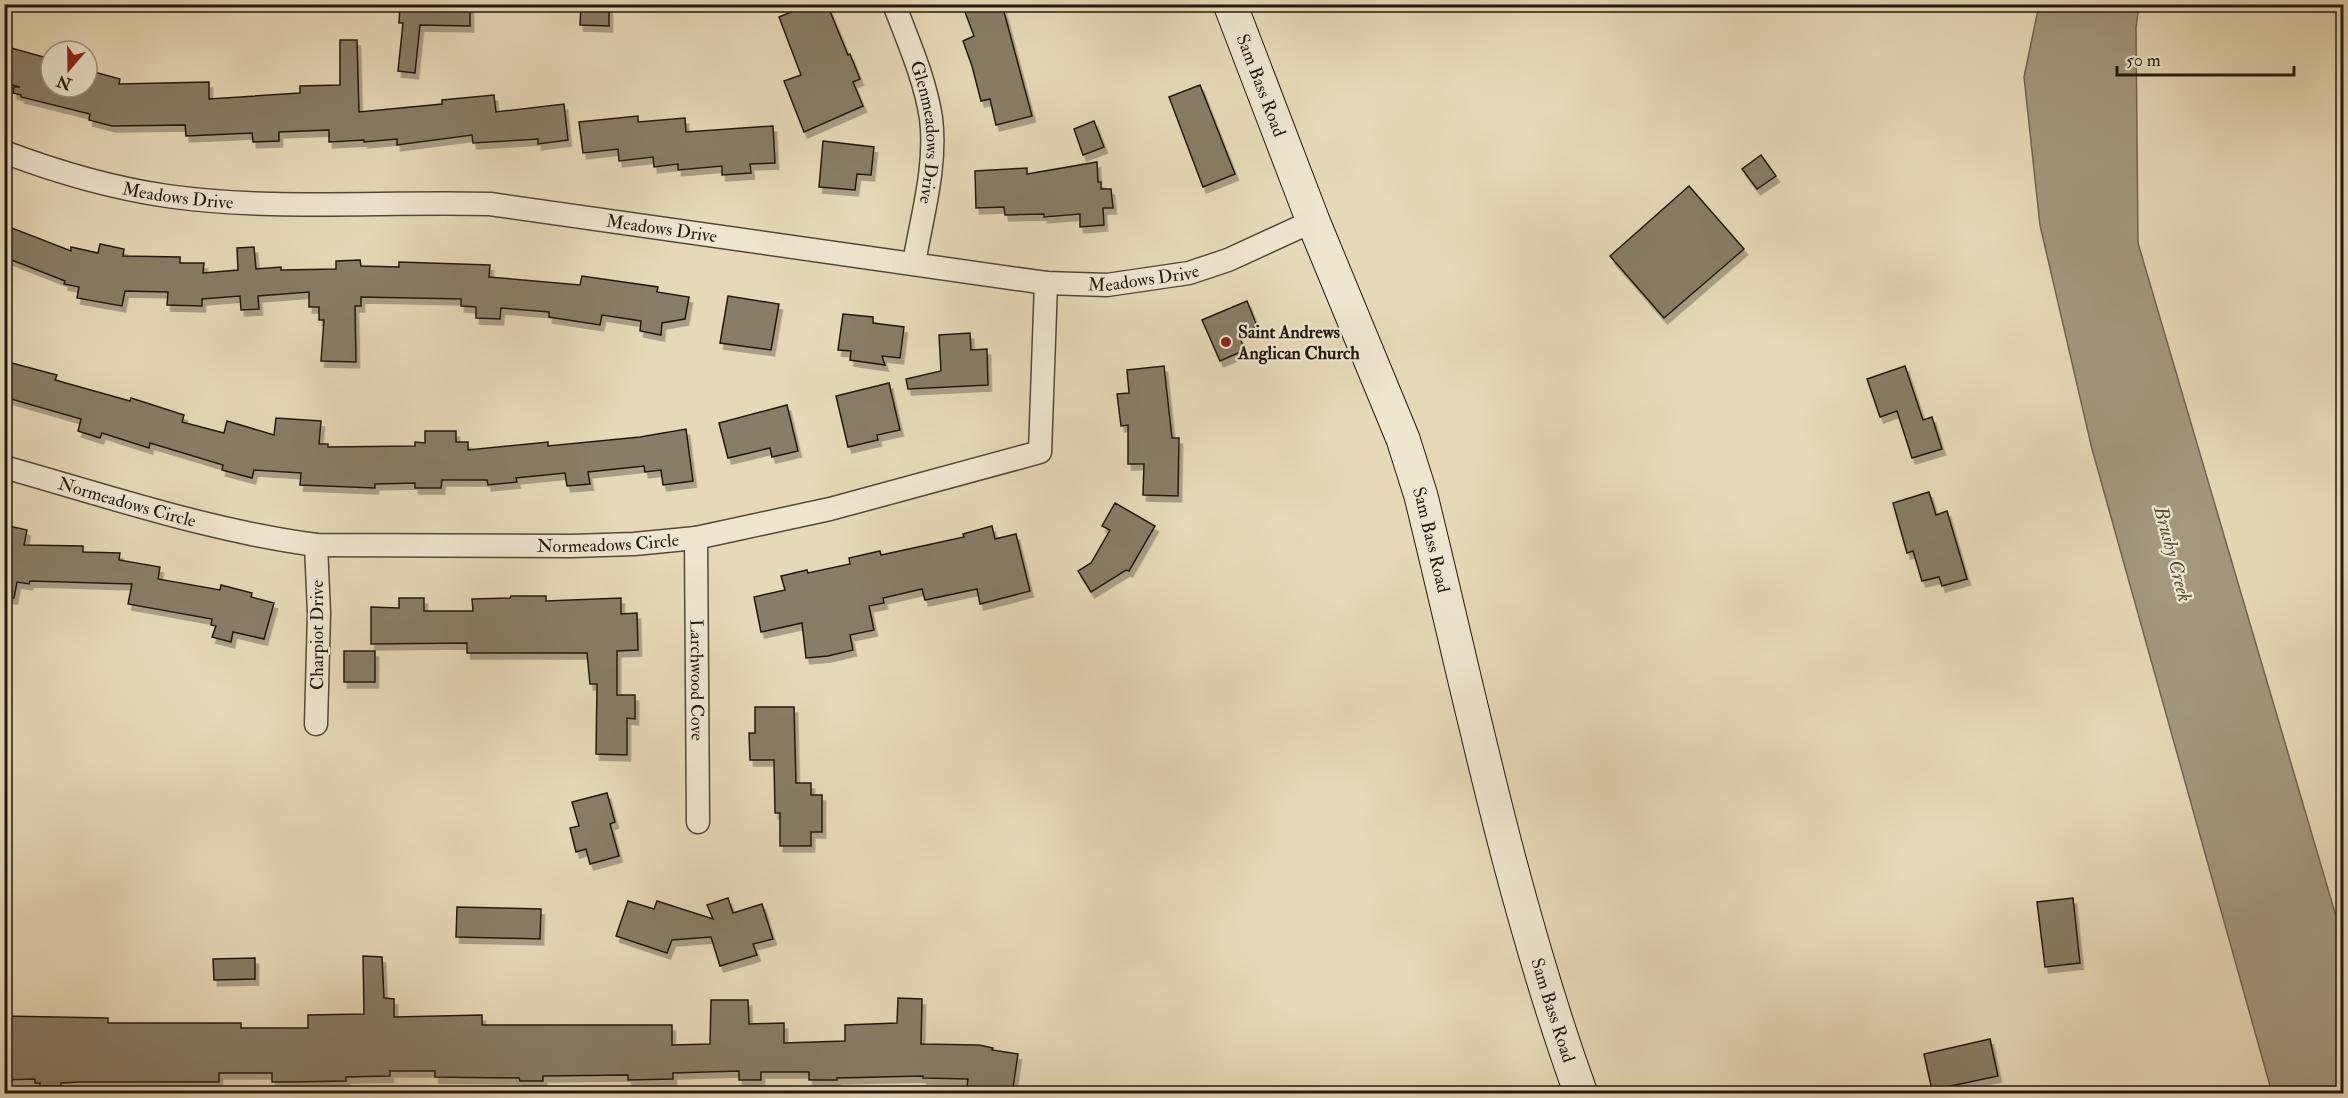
<svg xmlns="http://www.w3.org/2000/svg" width="2348" height="1098" font-family="'IM FELL Double Pica',serif">
	<style>
		.water { fill: #a4987e; stroke: #706552; stroke-width: 1.5 }
		.building { fill: #887d66; stroke: #22190f; stroke-width: 1.5; filter: url(#shadow) }
		.lines { fill: none; stroke-linecap: round; stroke-linejoin: round }
		.street-casing { stroke: #534939; stroke-width: 25 }
		.secondary-casing { stroke: #22190f; stroke-width: 35 }
		.street { stroke: #efe6d0; stroke-width: 22 }
		.secondary { stroke: #efe6d0; stroke-width: 33 }
		.poi-dot { fill: #8f2418; stroke: #efe6d0; stroke-width: 2 }
		.labels { text-anchor: middle; dominant-baseline: central; stroke-width: 4.5; stroke-linejoin: round; paint-order: stroke }
		.street-label { font-size: 18px; fill: #22190f; stroke: #efe6d0 }
		.poi-label { font-size: 18px; font-weight: bold; fill: #22190f; stroke: #efe6d0; text-anchor: start }
		.water-label { font-size: 20px; font-style: italic; fill: #564c3b; stroke: #efe6d0 }
	</style>
	<defs>
		<filter id="shadow"><feDropShadow dx="3.5" dy="6" stdDeviation="0" flood-color="#0004"/></filter>
	</defs>
	<rect width="100%" height="100%" fill="#e7d9b7"/>
	<filter id="stains"><feTurbulence type="fractalNoise" baseFrequency=".00333" numOctaves="4"/><feColorMatrix values="0 0 0 0 .2 0 0 0 0 .09 0 0 0 0 .02 0 0 0 .5 -.17"/></filter>
	<radialGradient id="worn" r=".72"><stop offset=".6" stop-color="#630" stop-opacity="0"/><stop offset="1" stop-color="#630" stop-opacity=".3"/></radialGradient>
	<path class="water" d="M2039,5H2139L2136,28L2138,243L2343,940V1093H2272L2092,449L2040,225L2024,77Z"/>
	<g class="building">
		<path d="M400,4H470V26L420,25L415,73L398,71L403,23H399Z"/>
		<path d="M581,4H609V26L580,25Z"/>
		<path d="M811,4H827L848,55L850,54L860,79L853,82L863,106L804,132L784,81L801,75L779,17Z"/>
		<path d="M962,4H995L997,10L1003,8L1032,116L996,125L990,99L981,101L972,66L963,41L974,36Z"/>
		<path d="M340,40H357L359,112L442,104V100L494,95L496,112L564,104L568,140L538,144V139L473,143L472,135L397,145V139L364,142V140L329,142V130L279,132V141L253,142L252,133L186,136L185,125L112,126L89,120L90,114L21,97V95L13,93L14,87H20L4,83V46L51,59V87H87V70L120,79L119,84L209,82V99L300,93V86L340,85Z"/>
		<path d="M1200,85L1235,174L1203,187L1169,97Z"/>
		<path d="M638,116V122L685,118L686,132L773,126L775,163L750,164L751,173L722,175V166L678,170V164L654,167L653,157L619,161L618,149L583,153L579,122Z"/>
		<path d="M1094,121L1104,147L1083,155L1074,129Z"/>
		<path d="M823,141L874,147L871,175L857,174L855,190L819,187Z"/>
		<path d="M1761,155L1776,176L1757,189L1742,169Z"/>
		<path d="M1097,162L1098,182H1101V189H1111L1113,208H1103L1104,225L1080,227V214L1044,217V214L1005,215L1004,207L976,208L975,171L1027,168V174Z"/>
		<path d="M1689,186L1744,249L1664,318L1610,256Z"/>
		<path d="M4,225L71,251V247L98,253L100,244L124,249L123,256L180,257V263H204L203,273L238,270L237,248L254,247L256,269L281,267V270L336,269V261L360,260L361,266L399,267V262L490,265L489,277L580,285L582,276L658,287L657,292L689,297L685,319L662,323L661,335L640,331L641,321L602,315L600,325L549,317V312L501,308L500,319L476,318V307L461,306V299L361,297V306H355L356,362L321,361L324,320H319V307H309V292L258,296L259,309L241,310L240,296L202,299V306L167,305L168,292L125,291L122,306L77,298L79,287L64,284L65,281L4,257Z"/>
		<path d="M728,296L779,304L771,350L720,343Z"/>
		<path d="M1247,301L1257,326L1238,334L1245,350L1220,361L1202,320Z"/>
		<path d="M843,314L873,317V323L904,327L900,358L882,356L885,365L850,360L851,351L838,350Z"/>
		<path d="M970,333L971,350L987,349L988,385L908,389L906,379L941,371L939,335Z"/>
		<path d="M4,361L57,375L55,380L130,401L131,398L184,415L182,422L224,433L227,421L274,435L276,418L321,421L319,444H328V447L415,446V442L425,443V431H456V442H468V450L548,442V446L640,437L686,429L693,481L663,485L661,470L645,472L644,466L588,472L590,484L567,486L565,473L516,478L517,482L488,485L487,480H442L441,488H415V483L375,484V488L300,485L301,473L254,470L252,478L222,470L223,465L150,443L149,448L102,433L100,438L78,431L81,419L4,397Z"/>
		<path d="M1164,366L1172,438H1179L1178,496L1143,495L1144,464H1128V425L1121,426L1117,394L1129,393L1127,370Z"/>
		<path d="M1905,366L1923,420L1932,417L1942,449L1912,458L1897,411L1880,417L1867,379Z"/>
		<path d="M889,383L900,430L877,435L878,440L848,447L836,396Z"/>
		<path d="M787,405L798,451L772,457L770,448L728,458L719,423Z"/>
		<path d="M1929,492L1936,515L1947,511L1967,579L1942,586L1939,577L1922,581L1913,551L1907,553L1893,503Z"/>
		<path d="M1115,503L1155,526L1129,571L1126,570L1091,592L1078,571L1091,563L1110,530L1102,526Z"/>
		<path d="M4,525L27,530L24,545L83,546V552L120,553L119,560L160,567L158,579L220,590L221,585L252,593L251,597L274,603L264,639L233,632L231,642L212,637L216,626L211,625L212,619L128,604L132,584L30,581L29,584L17,582L14,598L4,597Z"/>
		<path d="M992,526L995,539L1016,534L1030,591L980,604L977,589L925,600L922,589L883,598L884,603L869,606L874,630L850,635L853,650L828,656L806,658L802,623L761,632L754,597L785,590L781,576L807,570L808,573L850,564L849,558L880,551L881,555L964,537L963,534Z"/>
		<path d="M511,596H546V601L621,598V614L637,613L638,650L617,651V695H635V719L627,718V755L596,754L597,684H590L587,653H467V643L371,644V607L399,608V598H424V611H473L472,599L510,598Z"/>
		<rect x="344" y="651" width="31" height="31"/>
		<path d="M755,707H794L796,783H811V795H822V832H811V846H780V813H775L774,760H750L749,733H755Z"/>
		<path d="M607,793L615,822L610,824L619,856L590,864L586,849L576,852L570,828L579,826L572,802Z"/>
		<path d="M728,898L733,913L762,904L773,939L753,944L757,955L720,966L711,937L672,940L667,953L616,936L628,901L654,909L657,901L713,919L707,905Z"/>
		<path d="M2073,898L2080,963L2045,967L2037,902Z"/>
		<path d="M457,907L541,909L540,939L456,937Z"/>
		<path d="M363,956L382,957L384,998L394,999V1017L482,1015V1025H672V1045L710,1044L711,1000H748L749,1024L784,1023V1043L845,1041V1025L897,1023L898,998L922,999L921,1044L979,1045L993,1048L992,1050L1018,1054L1012,1094H966L968,1079L923,1078V1076L837,1078V1080H809V1072H761V1080H739V1071L673,1073V1079L628,1080V1075L543,1076V1081H520L519,1078L435,1077V1071H390V1076L346,1077V1081L293,1082H272V1073H219V1082H79L61,1083V1086H40V1083H35V1079L4,1080V1016L108,1018V1023H241V1028H308V1015L364,1014Z"/>
		<path d="M255,958V979L214,980L213,959Z"/>
		<path d="M1990,1039L1998,1076L1932,1090L1924,1054Z"/>
	</g>
	<g class="lines">
		<defs>
			<g id="street">
				<path id="s1" d="M894,4C908,41 925,79 931,118C937,166 922,216 914,263"/>
				<path id="s2" d="M4,152C57,172 111,188 167,196C273,211 382,201 490,204L1046,283L1107,285L1189,273L1228,260L1313,221"/>
				<path id="s3" d="M4,467C107,496 210,531 316,545L572,546L634,544L696,538L830,509L1040,452L1046,283"/>
				<path id="s4" d="M696,538L698,822"/>
				<path d="M316,545L319,613L316,724"/>
			</g>
			<g id="secondary">
				<path id="s5" d="M1230,4L1313,221L1403,439L1421,496C1470,696 1511,900 1581,1094"/>
			</g>
		</defs>
		<use href="#street" class="street-casing"/>
		<use href="#secondary" class="secondary-casing"/>
		<use href="#street" class="street"/>
		<use href="#secondary" class="secondary"/>
	</g>
	<circle class="poi-dot" cx="1226" cy="342" r="6"/>
	<g class="labels">
		<g class="street-label">
			<text stroke="none"><textPath href="#s5" startOffset="87">Sam Bass Road</textPath></text>
			<text stroke="none"><textPath href="#s1" startOffset="134">Glenmeadows Drive</textPath></text>
			<text stroke="none"><textPath href="#s2" startOffset="180">Meadows Drive</textPath></text>
			<text stroke="none"><textPath href="#s2" startOffset="666">Meadows Drive</textPath></text>
			<text stroke="none"><textPath href="#s2" startOffset="1152">Meadows Drive</textPath></text>
			<text stroke="none"><textPath href="#s3" startOffset="128">Normeadows Circle</textPath></text>
			<text stroke="none"><textPath href="#s5" startOffset="573">Sam Bass Road</textPath></text>
			<text stroke="none"><textPath href="#s3" startOffset="614">Normeadows Circle</textPath></text>
			<text transform="translate(317 635) rotate(-90)">Charpiot Drive</text>
			<text stroke="none"><textPath href="#s4" startOffset="142">Larchwood Cove</textPath></text>
			<text stroke="none"><textPath href="#s5" startOffset="1059">Sam Bass Road</textPath></text>
		</g>
		<g class="poi-label">
			<text x="1238" y="332">Saint Andrews<tspan x="1238" dy="21">Anglican Church</tspan></text>
		</g>
		<g class="water-label">
			<text transform="translate(2173 554) rotate(75)">Brushy Creek</text>
		</g>
	</g>
	<rect width="2348" height="1098" fill="none" stroke="#e7d9b7" stroke-width="24"/>
	<rect x="6" y="6" width="2336" height="1086" fill="none" stroke="#22190f" stroke-width="3"/>
	<rect x="12" y="12" width="2324" height="1074" fill="none" stroke="#22190f" stroke-width="1.5"/>
	<g transform="translate(69 69) rotate(200)"><circle r="28" fill="#efe6d0" stroke="#9d9483" stroke-width="1.5"/>
	<path d="M0-4.5L10 22L0 15L-10 22Z" fill="#8f2418"/>
	<text y="-9" font-size="16" font-weight="bold" text-anchor="middle" fill="#22190f">N</text>
	</g>
	<path d="M2117 66v9h177v-9" fill="none" stroke="#22190f" stroke-width="3"/>
	<text x="2126" y="66" font-size="18" fill="#22190f" stroke="#efe6d0" stroke-width="4.5" paint-order="stroke">50 m</text>
	<rect width="100%" height="100%" filter="url(#stains)"/>
	<rect width="100%" height="100%" fill="url(#worn)"/>
</svg>
